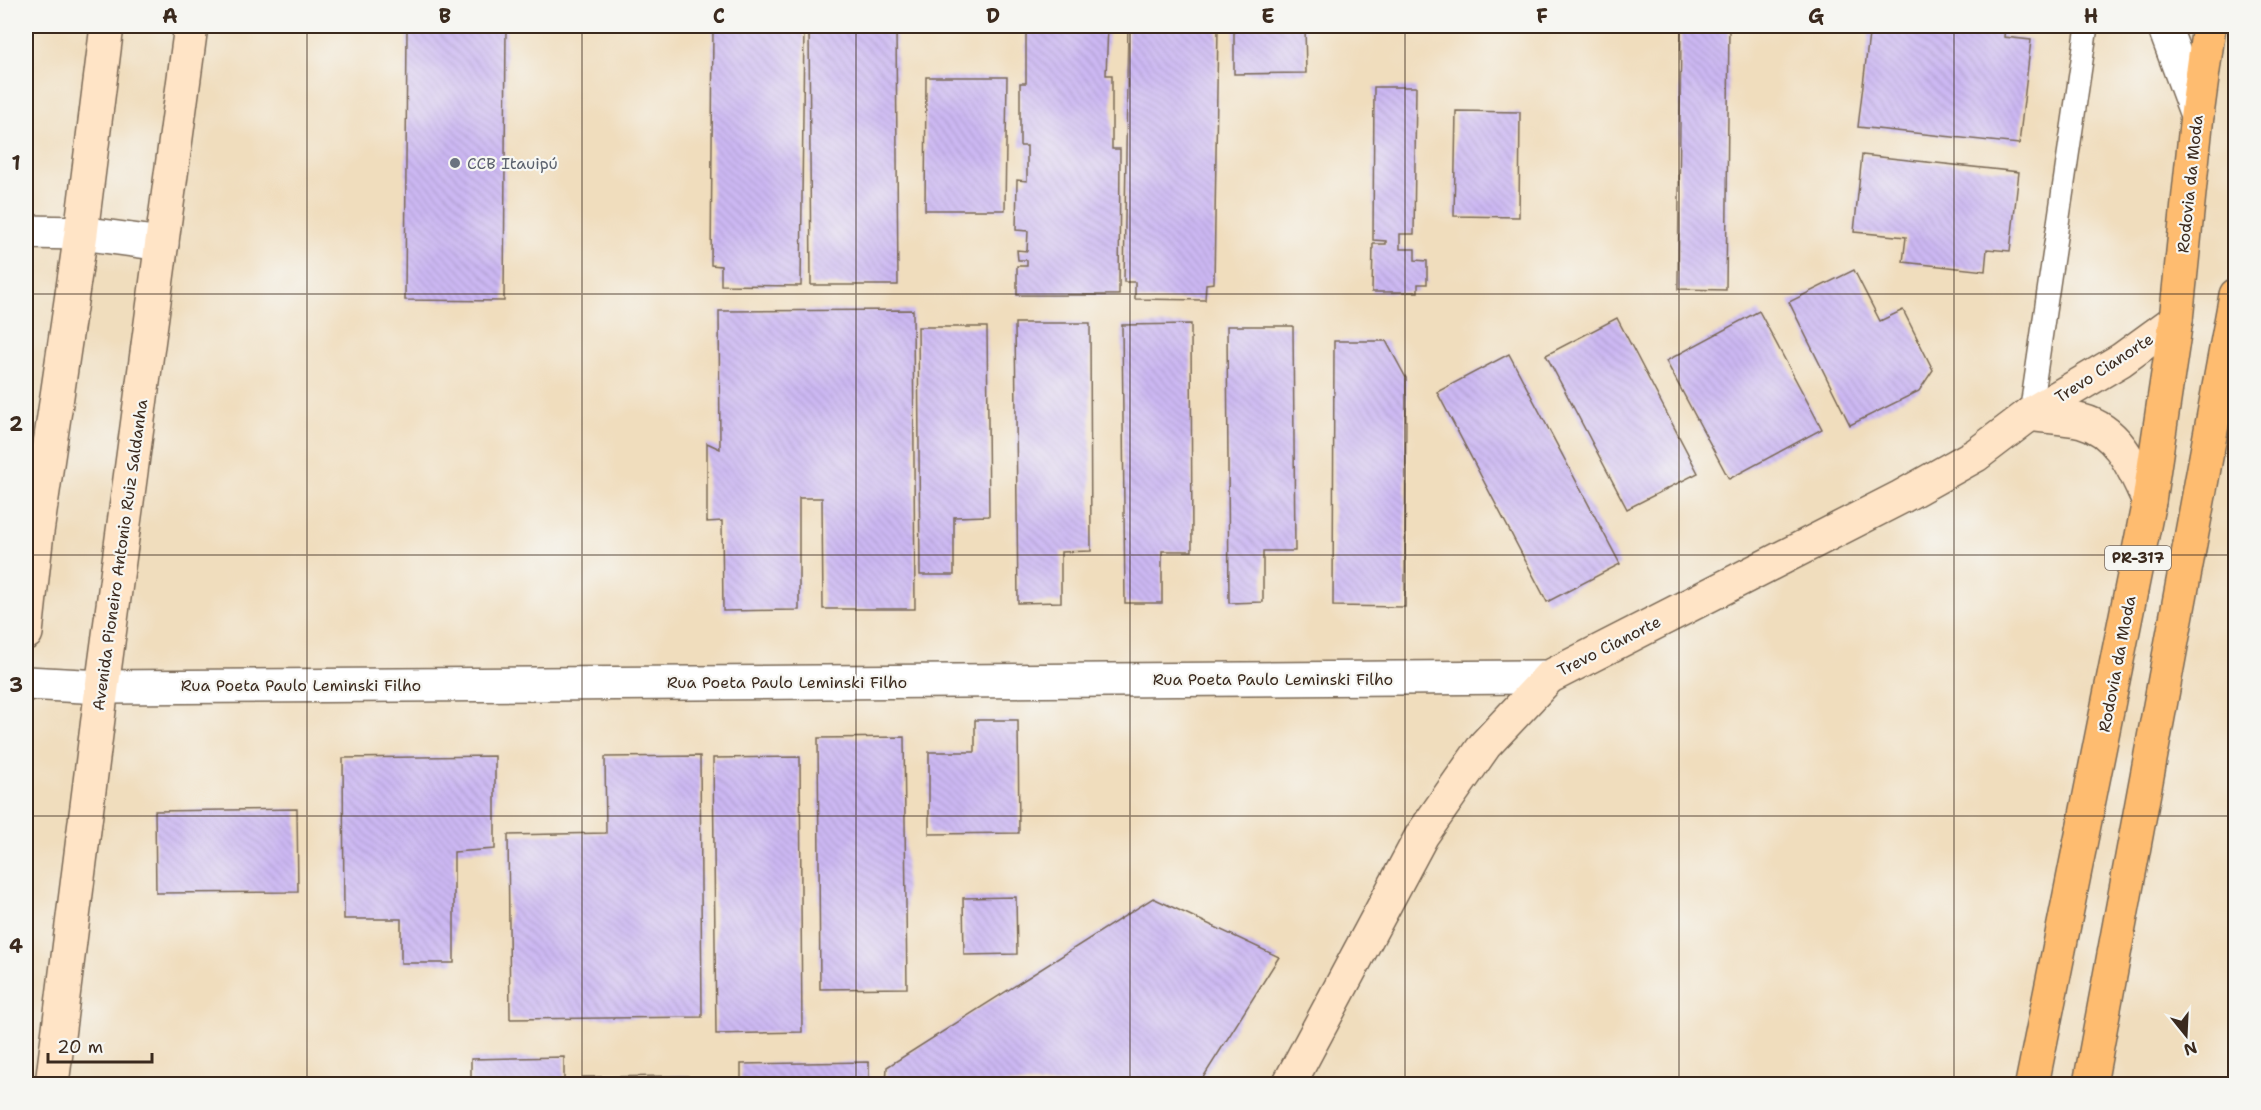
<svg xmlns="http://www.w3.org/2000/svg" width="2261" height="1110" font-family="'Shantell Sans',sans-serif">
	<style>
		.building { fill: url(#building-back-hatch) }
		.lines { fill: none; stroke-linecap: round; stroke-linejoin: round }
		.lane-casing { stroke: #7a6956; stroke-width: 24 }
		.street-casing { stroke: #7a6956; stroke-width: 36 }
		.secondary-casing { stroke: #7a6956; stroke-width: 36 }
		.highway-casing { stroke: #7a6956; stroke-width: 36 }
		.lane { stroke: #fff; stroke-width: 21 }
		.street { stroke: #fff; stroke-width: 33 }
		.secondary { stroke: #ffe4c6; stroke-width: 33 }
		.highway { stroke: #febc70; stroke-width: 33 }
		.grid { fill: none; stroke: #3b2a1e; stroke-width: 1.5; stroke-opacity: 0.55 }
		.worship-dot { fill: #6b7280; stroke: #f6f6f2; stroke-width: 2 }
		.labels { text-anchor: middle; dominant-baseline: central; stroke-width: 4.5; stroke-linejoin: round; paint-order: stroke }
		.shield { fill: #f6f6f2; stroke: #73675e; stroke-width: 1.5 }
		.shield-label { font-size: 15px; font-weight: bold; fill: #3b2a1e }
		.worship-label { font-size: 16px; fill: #5b616d; stroke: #f6f6f2; text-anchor: start }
		.street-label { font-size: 16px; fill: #3b2a1e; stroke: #f6f6f2 }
		.neatline { fill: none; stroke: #3b2a1e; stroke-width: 2 }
		.grid-label { font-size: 20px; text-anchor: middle; font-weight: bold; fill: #3b2a1e }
	</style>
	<defs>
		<pattern id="building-back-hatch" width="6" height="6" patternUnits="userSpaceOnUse" patternTransform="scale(1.5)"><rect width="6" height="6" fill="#ccb8f3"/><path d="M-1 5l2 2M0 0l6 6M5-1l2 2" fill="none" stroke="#b09ed0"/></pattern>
	</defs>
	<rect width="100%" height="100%" fill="#f6f6f2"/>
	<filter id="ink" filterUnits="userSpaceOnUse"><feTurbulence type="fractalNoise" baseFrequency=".0167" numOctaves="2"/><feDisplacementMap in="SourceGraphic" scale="12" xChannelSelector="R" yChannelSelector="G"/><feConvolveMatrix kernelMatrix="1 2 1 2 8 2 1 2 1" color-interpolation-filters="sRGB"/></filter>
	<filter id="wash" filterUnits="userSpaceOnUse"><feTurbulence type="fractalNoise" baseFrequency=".008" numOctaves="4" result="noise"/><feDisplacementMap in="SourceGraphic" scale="24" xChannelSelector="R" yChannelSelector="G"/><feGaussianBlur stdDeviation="1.35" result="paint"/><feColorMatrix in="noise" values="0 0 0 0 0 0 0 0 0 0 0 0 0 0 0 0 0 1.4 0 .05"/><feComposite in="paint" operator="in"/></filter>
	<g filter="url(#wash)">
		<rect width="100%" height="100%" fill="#f0ddbd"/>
		<g id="blocks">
			<g class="building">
				<path d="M407,26H506L504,301L405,300Z"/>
				<path d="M713,26H804L801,286L721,285V266L711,265Z"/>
				<path d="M809,26H896L898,285H811Z"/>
				<path d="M1063,26H1108L1106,75H1112V149H1120L1119,295H1017V266H1027V260H1018L1017,250L1027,251L1028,231L1016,230L1017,180L1027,181V146H1020V83H1026V29H1063Z"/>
				<path d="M1128,26H1218L1214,283L1206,284L1205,300L1135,299V282H1124Z"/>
				<path d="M1234,26H1305L1306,73L1234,74Z"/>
				<path d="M1681,26H1729L1726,290L1678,289Z"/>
				<path d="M1870,26H2005L2004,37L2031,40L2019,144L1858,127Z"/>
				<path d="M926,77H1007L1005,210H925Z"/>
				<path d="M1374,87H1416L1414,234H1400V249H1415V260L1427,261V284H1418V292H1372L1373,244H1386V241L1373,240Z"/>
				<path d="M1456,111L1520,112L1519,217L1454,216Z"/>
				<path d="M1862,155L2019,172L2010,251L1987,249L1985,271L1903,262L1906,237L1854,232Z"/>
				<path d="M1854,270L1880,321L1903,310L1933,370L1919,391L1850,425L1789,302Z"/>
				<path d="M913,310L915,609H823L822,498H799V610L723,611L722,521L707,522V443L720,449L719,311Z"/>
				<path d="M1759,311L1822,429L1729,479L1666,361Z"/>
				<path d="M1617,318L1698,473L1627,509L1546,355Z"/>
				<path d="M1015,323H1090L1091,551L1061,552V602L1018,603Z"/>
				<path d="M1191,324L1192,551H1162V603H1125L1122,325Z"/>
				<path d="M1227,326H1293L1295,551H1263V602L1229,603Z"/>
				<path d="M918,327H987L989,516L954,517V575H920Z"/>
				<path d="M1334,341H1386L1406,378L1405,607L1333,606Z"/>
				<path d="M1509,354L1620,564L1547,602L1437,392Z"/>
				<path d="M975,720H1018L1019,833L929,834V752H975Z"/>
				<path d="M904,737L907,988L820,989L818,738Z"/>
				<path d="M495,756V849L454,852V963H401V919H344L343,758Z"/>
				<path d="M700,756L702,1017L510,1019L508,835L606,833L605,757Z"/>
				<path d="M800,757L802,1032L716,1034L713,758Z"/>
				<path d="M297,809L298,892L156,893L155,811Z"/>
				<path d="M1016,897L1017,954L964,955L963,898Z"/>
				<path d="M1153,898L1279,957L1199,1084H886L887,1067Z"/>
				<path d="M564,1057V1084H471V1059Z"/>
				<path d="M869,1062V1084H741V1064Z"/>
				<path d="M688,1076V1084H583V1077Z"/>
			</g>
		</g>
	</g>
	<g filter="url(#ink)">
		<use href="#blocks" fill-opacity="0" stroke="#7a6956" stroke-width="1.5"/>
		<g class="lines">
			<defs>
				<path id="lane" d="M2030,414L2087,26"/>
				<g id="street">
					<path d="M2164,26L2197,115"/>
					<path d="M26,232L81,233L162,244"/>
					<path d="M26,683L102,687L1549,677"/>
				</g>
				<g id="secondary">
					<path d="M2030,414C2047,417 2065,417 2082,421C2120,431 2134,470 2149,501"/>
					<path d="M26,633L37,532L81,233L107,26"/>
					<path d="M52,1084L102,687L191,26"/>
					<path d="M1289,1084L1422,835L1485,745L1549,677L1901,497L1976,455L2030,414L2121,360L2176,320"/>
				</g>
				<g id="highway">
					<path d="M2032,1084L2149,501L2176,320L2197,115L2209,26"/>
					<path d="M2090,1084L2236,295"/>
				</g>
			</defs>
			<use href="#lane" class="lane-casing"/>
			<use href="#street" class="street-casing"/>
			<use href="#secondary" class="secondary-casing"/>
			<use href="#highway" class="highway-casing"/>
			<use href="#lane" class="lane"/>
			<use href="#street" class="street"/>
			<use href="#secondary" class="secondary"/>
			<use href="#highway" class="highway"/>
		</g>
	</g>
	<path class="grid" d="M307,26V1084M582,26V1084M856,26V1084M1130,26V1084M1405,26V1084M1679,26V1084M1954,26V1084M26,294H2236M26,555H2236M26,816H2236"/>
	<circle class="worship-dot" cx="455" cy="163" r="6"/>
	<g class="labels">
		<rect class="shield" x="2105" y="546" width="66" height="24" rx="4.5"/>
		<g class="shield-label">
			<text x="2138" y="558">PR-317</text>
		</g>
		<g class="worship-label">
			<text x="467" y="163">CCB Itauipú</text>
		</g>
		<g class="street-label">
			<text transform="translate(2190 184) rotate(-84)">Rodovia da Moda</text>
			<text transform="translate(2104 368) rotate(-33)">Trevo Cianorte</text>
			<text transform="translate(120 555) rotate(-82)">Avenida Pioneiro Antonio Ruiz Saldanha</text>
			<text transform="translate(1609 646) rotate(-27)">Trevo Cianorte</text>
			<text transform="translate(2117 664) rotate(-79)">Rodovia da Moda</text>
			<text x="1273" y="679">Rua Poeta Paulo Leminski Filho</text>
			<text x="787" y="682">Rua Poeta Paulo Leminski Filho</text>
			<text x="301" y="685">Rua Poeta Paulo Leminski Filho</text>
		</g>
	</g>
	<rect width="2261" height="1110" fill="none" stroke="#f6f6f2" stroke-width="66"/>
	<g transform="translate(2186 1035) rotate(162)" stroke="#f6f6f2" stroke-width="4.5" paint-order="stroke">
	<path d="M0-4.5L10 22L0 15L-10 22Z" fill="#3b2a1e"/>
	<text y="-9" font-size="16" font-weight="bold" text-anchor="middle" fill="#3b2a1e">N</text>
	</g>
	<path d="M48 1053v9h104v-9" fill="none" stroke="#3b2a1e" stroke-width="3"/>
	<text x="57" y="1053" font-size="18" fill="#3b2a1e" stroke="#f6f6f2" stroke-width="4.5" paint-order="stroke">20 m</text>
	<rect x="33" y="33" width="2195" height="1044" class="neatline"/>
	<g class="grid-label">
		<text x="170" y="23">A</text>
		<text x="445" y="23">B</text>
		<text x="719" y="23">C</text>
		<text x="993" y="23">D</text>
		<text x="1268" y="23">E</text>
		<text x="1542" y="23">F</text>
		<text x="1816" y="23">G</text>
		<text x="2091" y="23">H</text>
		<text x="16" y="170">1</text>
		<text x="16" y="431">2</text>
		<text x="16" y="692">3</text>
		<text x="16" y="953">4</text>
	</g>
</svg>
